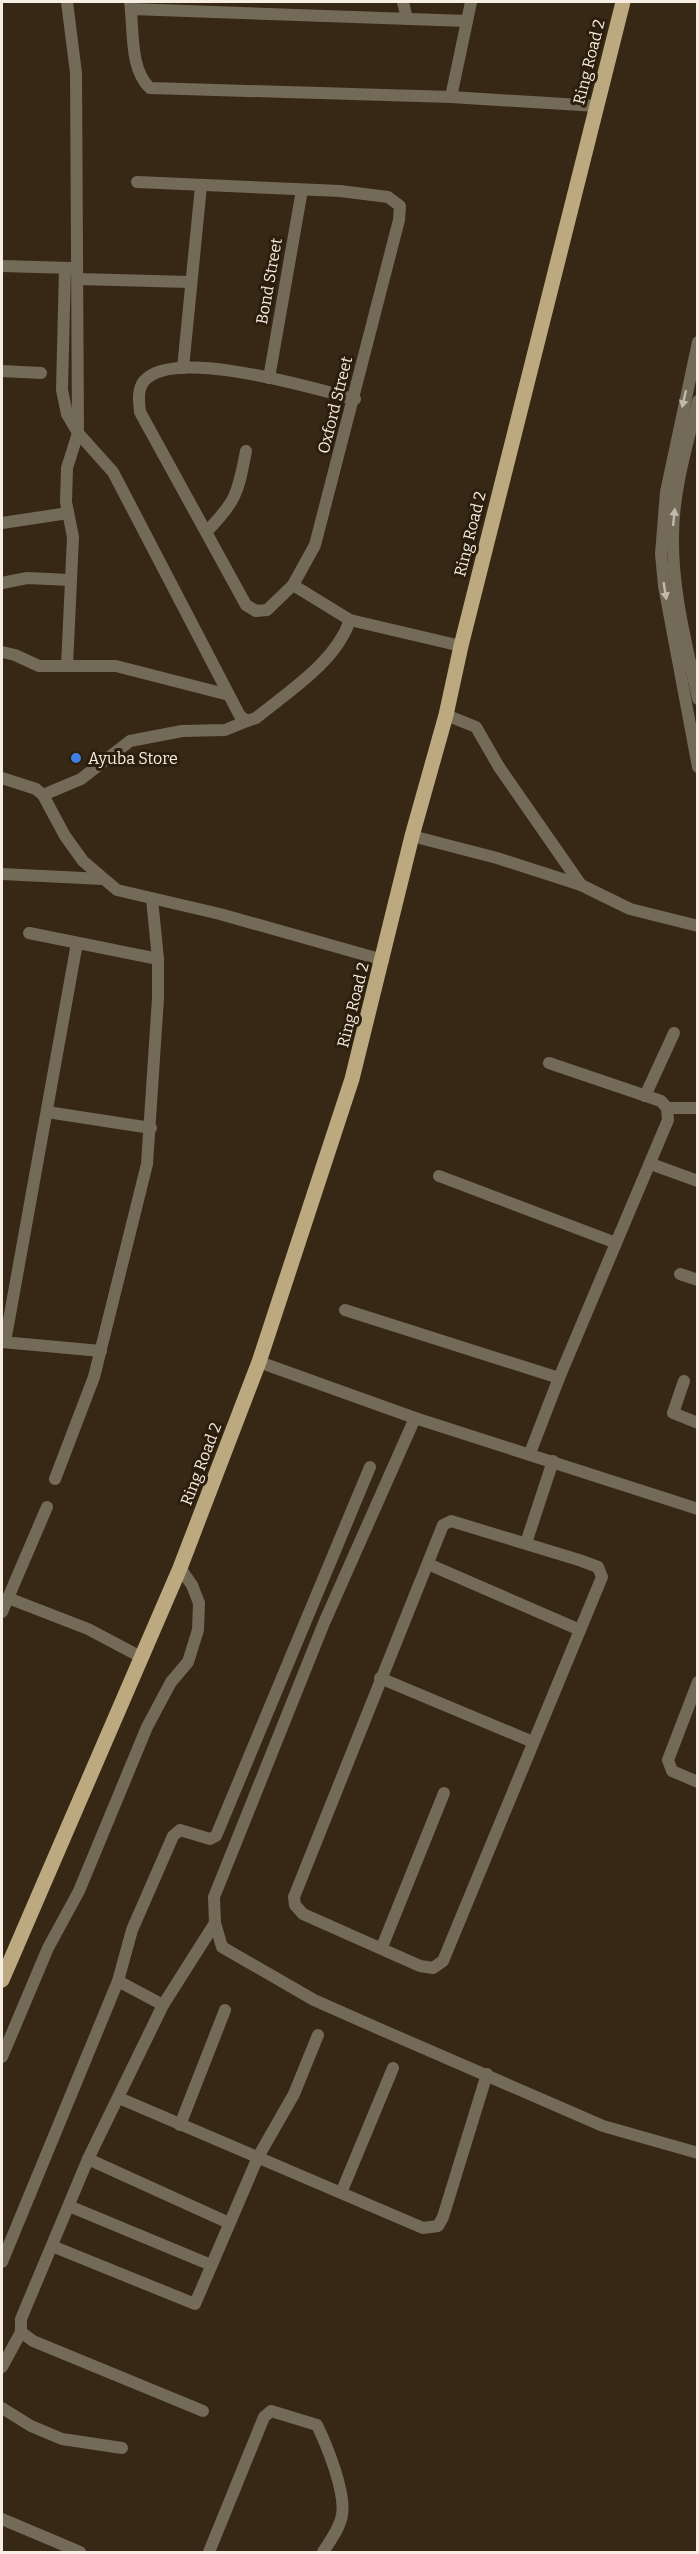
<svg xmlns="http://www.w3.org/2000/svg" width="699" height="2554" font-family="Bitter,serif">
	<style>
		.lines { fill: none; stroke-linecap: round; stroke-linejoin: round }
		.minor { stroke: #736a57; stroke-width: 12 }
		.major { stroke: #bca980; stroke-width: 15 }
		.oneway { fill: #c2b9ab }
		.shop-dot { fill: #3f7fe0; stroke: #2b1e0c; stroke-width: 2 }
		.labels { text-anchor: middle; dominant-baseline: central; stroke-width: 6; stroke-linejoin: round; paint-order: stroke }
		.street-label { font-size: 16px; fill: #f7eee3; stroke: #2b1e0c }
		.poi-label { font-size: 16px; fill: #f7eee3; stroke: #2b1e0c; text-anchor: start }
	</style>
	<rect width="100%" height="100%" fill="#362815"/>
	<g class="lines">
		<g class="minor">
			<path d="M67,2L76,73L78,433L113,472L240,716L247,721L256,718C289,691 336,662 350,620"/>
			<path d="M130,2C134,28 129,69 150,88L451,97L597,106"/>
			<path d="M403,2L407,19"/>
			<path d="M131,9L467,21"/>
			<path d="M451,97L471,2"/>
			<path d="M137,182L340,191L388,197L400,206L399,220L315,545L293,585L267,610L256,611L246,605L140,412C139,402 137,390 144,381C175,346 314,389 355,399"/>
			<path d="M2,266L72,268"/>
			<path d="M65,268L62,390L67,414L78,433L67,468L66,502L73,537L67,666"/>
			<path d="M78,279L190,282"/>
			<path d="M698,342L666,492L661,554L664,586L698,767"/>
			<path d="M183,368L201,186"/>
			<path d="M2,371L41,373"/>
			<path d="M269,378L302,190"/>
			<path d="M698,401C687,445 673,491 673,536C672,591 687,646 698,699"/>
			<path d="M2,523L68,513"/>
			<path d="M206,532C237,501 238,492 246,451"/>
			<path d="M2,583L27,578L70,580"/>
			<path d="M293,585L350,620L461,646"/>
			<path d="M2,652L15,655L39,666H116L229,695"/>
			<path d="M446,715L476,727L499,767L581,885"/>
			<path d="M2,778L36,789L43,795L65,836L83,861L117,890L220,914L383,960"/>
			<path d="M43,795L81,779L130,741L182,731L225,730L247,721"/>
			<path d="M412,836L497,858L581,885L630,909L698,926"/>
			<path d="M2,874L103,879"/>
			<path d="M29,933L158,959"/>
			<path d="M645,1096L674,1033"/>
			<path d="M667,1108H698"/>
			<path d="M47,1112L151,1128"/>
			<path d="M651,1164L698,1181"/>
			<path d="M439,1176L616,1243"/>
			<path d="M680,1274L698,1280"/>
			<path d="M345,1310L559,1378"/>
			<path d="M2,1342L101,1351"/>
			<path d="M5,1342L77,943"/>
			<path d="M259,1362L415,1418L698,1509"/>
			<path d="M684,1381L673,1413L698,1423"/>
			<path d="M415,1418L324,1623L214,1897L215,1923L222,1947L314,2000L375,2027L603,2126L698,2153"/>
			<path d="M530,1453L559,1378L668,1120L667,1108L661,1101L549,1063"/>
			<path d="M55,1479L94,1377L147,1164L158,998V959L152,899"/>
			<path d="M451,1521L579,1560L598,1567L602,1577L443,1961L433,1968L420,1966L303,1914L295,1905L294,1897L443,1525Z"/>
			<path d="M526,1543L553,1461"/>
			<path d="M428,1564L580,1630"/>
			<path d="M8,1598L47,1507"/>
			<path d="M2,1612L8,1598L88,1629L141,1657"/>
			<path d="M380,1678L533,1742"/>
			<path d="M698,1682L668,1760L672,1771L698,1782"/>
			<path d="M382,1947L444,1793"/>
			<path d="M163,2005L118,1981L132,1930L173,1836L180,1830L210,1839L216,1836L370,1467"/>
			<path d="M2,2057L48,1948L79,1891L147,1727L171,1682L188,1662L198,1630L199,1603L192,1585L180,1568"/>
			<path d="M119,2098L423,2228L438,2226L443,2217L487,2074"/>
			<path d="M180,2125L225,2010"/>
			<path d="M88,2159L229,2223"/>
			<path d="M341,2193L393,2068"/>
			<path d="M69,2206L211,2265"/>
			<path d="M52,2246L195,2304L258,2157L294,2094L318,2035"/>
			<path d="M2,2262L118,1981"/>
			<path d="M21,2332L33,2341L203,2411"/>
			<path d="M2,2367L21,2332V2319L88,2159L163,2005L215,1923"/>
			<path d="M2,2408L31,2426L62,2439L122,2448"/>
			<path d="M2,2519L80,2552"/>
			<path d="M209,2552L264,2417L271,2411L317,2425C327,2446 346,2492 342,2515C340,2528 330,2541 323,2552"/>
		</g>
		<path class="major" d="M2,1980L180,1568L259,1362L352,1079L412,836L446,715L461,646L623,2"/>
	</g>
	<defs><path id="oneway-solid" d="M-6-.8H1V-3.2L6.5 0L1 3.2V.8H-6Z" transform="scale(1.5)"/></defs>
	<g class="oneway">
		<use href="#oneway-solid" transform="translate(684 399) rotate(103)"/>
		<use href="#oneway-solid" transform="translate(674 517) rotate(-84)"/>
		<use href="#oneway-solid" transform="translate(665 591) rotate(81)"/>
	</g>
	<circle class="shop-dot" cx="76" cy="758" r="6"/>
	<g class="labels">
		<g class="street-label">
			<text transform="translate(589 62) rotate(-76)">Ring Road 2</text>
			<text transform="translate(269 281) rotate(-80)">Bond Street</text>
			<text transform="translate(335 405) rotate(-76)">Oxford Street</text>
			<text transform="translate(470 534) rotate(-76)">Ring Road 2</text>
			<text transform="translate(353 1005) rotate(-76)">Ring Road 2</text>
			<text transform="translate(201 1464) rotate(-69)">Ring Road 2</text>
		</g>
		<g class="poi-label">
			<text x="88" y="758">Ayuba Store</text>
		</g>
	</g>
	<rect width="699" height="2554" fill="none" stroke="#f7eee3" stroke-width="6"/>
</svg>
